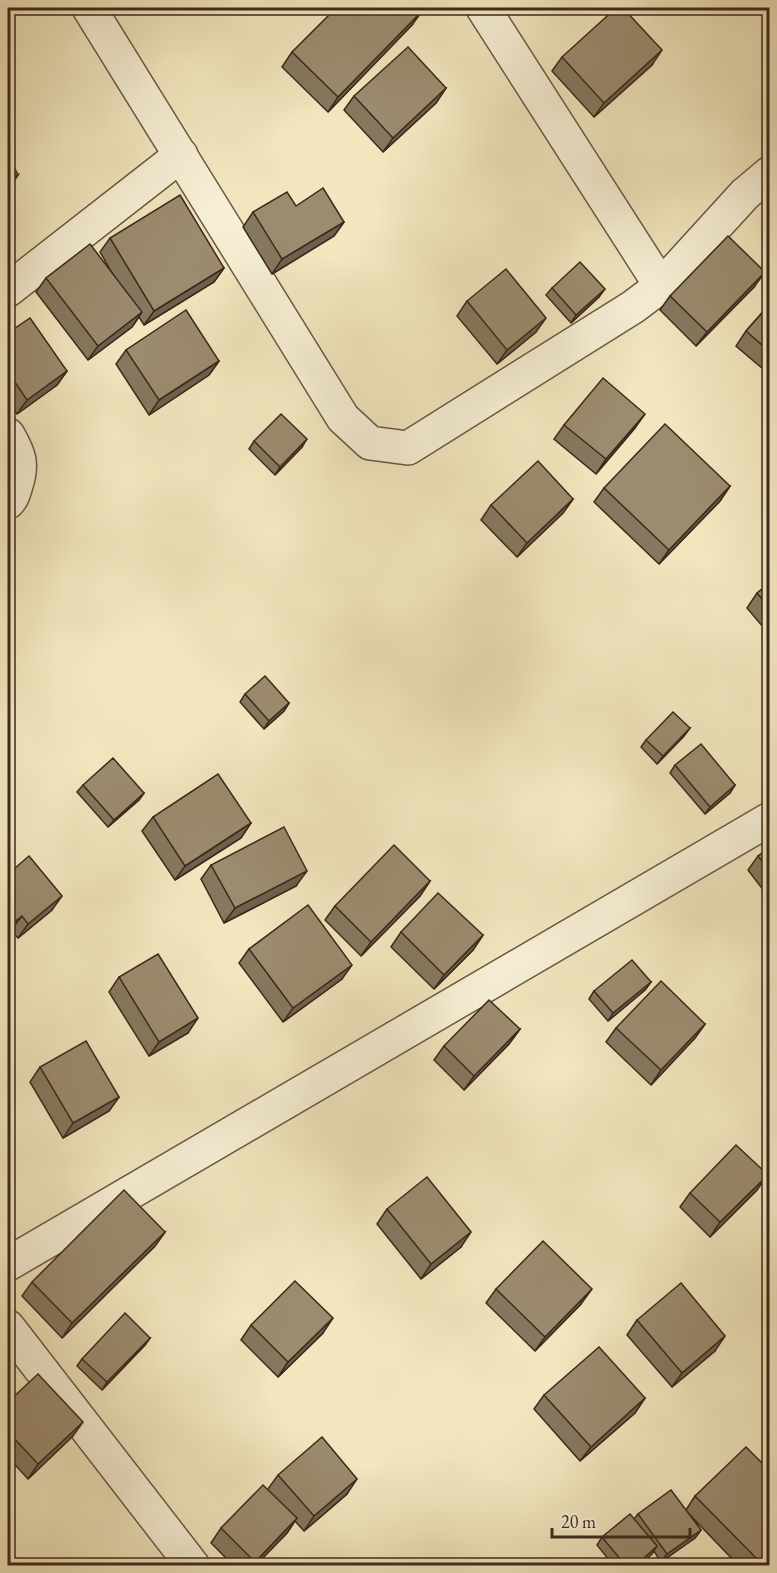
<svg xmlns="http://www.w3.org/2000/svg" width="777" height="1573" font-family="'EB Garamond',serif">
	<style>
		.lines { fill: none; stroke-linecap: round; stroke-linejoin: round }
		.minor-casing { stroke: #6a5843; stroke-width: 36 }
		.minor { stroke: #f6efd5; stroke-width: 33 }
		.wall { fill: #85785f; stroke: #3d291a; stroke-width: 1.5 }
		.shaded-wall { fill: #6c614e; stroke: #3d291a; stroke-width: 1.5 }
		.building { fill: #9b8b6f; stroke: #3d291a; stroke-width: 1.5 }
	</style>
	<rect width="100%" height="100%" fill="#f1e6be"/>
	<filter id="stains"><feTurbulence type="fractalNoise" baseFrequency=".00333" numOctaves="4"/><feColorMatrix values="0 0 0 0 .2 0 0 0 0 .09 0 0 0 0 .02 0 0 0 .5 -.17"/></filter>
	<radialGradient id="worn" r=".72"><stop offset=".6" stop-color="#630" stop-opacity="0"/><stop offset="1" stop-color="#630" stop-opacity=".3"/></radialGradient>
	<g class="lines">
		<defs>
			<g id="minor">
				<path d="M89,8L343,418L370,443L408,448L633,307L661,286L745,194L770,173"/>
				<path d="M483,8L661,286"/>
				<path d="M8,290L181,155"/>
				<path d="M8,435C19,454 23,464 16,485C14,492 13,497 8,502"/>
				<path d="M8,1264L770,819"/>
				<path d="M8,1327L193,1566"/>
			</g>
		</defs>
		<use href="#minor" class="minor-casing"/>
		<use href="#minor" class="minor"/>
	</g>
	<g class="wall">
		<path d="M412,25L328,112L282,67L292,52Z"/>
		<path d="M562,57L652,65L594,117L552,71Z"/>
		<path d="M446,88L436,103L383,152L344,110L354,96Z"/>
		<path d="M296,206L344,222L334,236L272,274L243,227L253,212Z"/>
		<path d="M110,238L224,268L214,282L144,325L139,317L132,327L88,360L36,292L46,278L112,273L100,252Z"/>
		<path d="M754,287L696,346L660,310L670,296Z"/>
		<path d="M552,288L599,297L571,323L546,295Z"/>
		<path d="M467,301L536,332L497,364L457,316Z"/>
		<path d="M770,304V375L736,346L746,331Z"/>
		<path d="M8,333L67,371L57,385L17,414L8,401Z"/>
		<path d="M126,350L219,361L209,375L149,415L116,364Z"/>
		<path d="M564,425L635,428L596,474L554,439Z"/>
		<path d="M254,441L302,447L275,475L249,449Z"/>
		<path d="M730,486L720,501L659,564L594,502L604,488Z"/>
		<path d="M573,499L563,513L517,557L481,520L491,505Z"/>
		<path d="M770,583V634H769L747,608L757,593Z"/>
		<path d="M245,694L289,703L284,711L264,729L240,702Z"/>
		<path d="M690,728L684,736L657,764L641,747L646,740Z"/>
		<path d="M675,765L735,785L730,793L705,814L670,773Z"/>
		<path d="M83,785L144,793L139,800L108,827L77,792Z"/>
		<path d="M153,817L251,823L241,838L175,880L142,831Z"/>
		<path d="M770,848V899L748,870L758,856Z"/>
		<path d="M211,865L296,886L224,923L201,879Z"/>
		<path d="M8,874L52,910L18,938L11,930Z"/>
		<path d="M430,881L420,896L361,956L325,920L335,906Z"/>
		<path d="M401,932L483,935L473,950L434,989L391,947Z"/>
		<path d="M249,949L342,979L283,1022L239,963Z"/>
		<path d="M119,977L188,1033L149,1056L109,992Z"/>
		<path d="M651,982L645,990L608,1021L589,999L594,991Z"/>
		<path d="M705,1024L695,1038L651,1085L606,1042L616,1028Z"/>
		<path d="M520,1029L509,1044L464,1090L434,1060L444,1046Z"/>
		<path d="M40,1067L119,1097L109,1111L63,1138L30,1082Z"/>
		<path d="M757,1190L710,1237L680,1207L690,1193Z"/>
		<path d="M387,1209L461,1247L421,1279L377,1224Z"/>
		<path d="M165,1232L155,1246L62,1338L22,1296L32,1282Z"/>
		<path d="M496,1289L581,1304L535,1351L486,1303Z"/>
		<path d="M637,1320L715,1351L672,1387L627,1335Z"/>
		<path d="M251,1325L323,1333L278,1377L241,1340Z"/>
		<path d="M150,1338L145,1345L102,1390L77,1366L82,1359Z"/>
		<path d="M544,1395L645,1398L635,1413L580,1461L534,1409Z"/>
		<path d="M8,1402L73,1436L28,1479L8,1457Z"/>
		<path d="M770,1447V1457L766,1452Z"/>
		<path d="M278,1475L347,1494L304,1531L295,1521L287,1533L255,1566H234L211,1543L221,1528L268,1489Z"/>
		<path d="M695,1496L770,1560L764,1566H739L689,1514L701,1530L695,1538L661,1562L654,1551L639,1566H614L597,1545L602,1537L634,1519L638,1514L686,1510Z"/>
	</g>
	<g class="shaded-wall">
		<path d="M423,10L412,25L328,112L338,97Z"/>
		<path d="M662,50L652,65L594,117L604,103Z"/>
		<path d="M446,88L436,103L383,152L393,138Z"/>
		<path d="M18,175L8,190V180Z"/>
		<path d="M344,222L334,236L272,274L282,259Z"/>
		<path d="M224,268L214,282L144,325L154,311Z"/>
		<path d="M765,272L754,287L696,346L707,332Z"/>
		<path d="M605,289L599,297L571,323L576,315Z"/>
		<path d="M142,312L132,327L88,360L98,346Z"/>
		<path d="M546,318L536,332L497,364L507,350Z"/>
		<path d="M219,361L209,375L149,415L159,400Z"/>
		<path d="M67,371L57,385L17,414L27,400Z"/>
		<path d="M645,414L635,428L596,474L606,459Z"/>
		<path d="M307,439L302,447L275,475L280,467Z"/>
		<path d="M730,486L720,501L659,564L669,550Z"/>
		<path d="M573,499L563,513L517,557L527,543Z"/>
		<path d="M289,703L284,711L264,729L269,721Z"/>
		<path d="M690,728L684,736L657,764L663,756Z"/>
		<path d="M735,785L730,793L705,814L710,807Z"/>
		<path d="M144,793L139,800L108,827L114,820Z"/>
		<path d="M251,823L241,838L175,880L185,866Z"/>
		<path d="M307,871L296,886L224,923L235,908Z"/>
		<path d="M430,881L420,896L361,956L371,942Z"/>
		<path d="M62,896L52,910L18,938L28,924Z"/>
		<path d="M22,916L11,930L8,934V927Z"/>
		<path d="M483,935L473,950L434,989L444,975Z"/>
		<path d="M352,965L342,979L283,1022L293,1008Z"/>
		<path d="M651,982L645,990L608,1021L613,1013Z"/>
		<path d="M198,1018L188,1033L149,1056L159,1042Z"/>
		<path d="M705,1024L695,1038L651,1085L661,1070Z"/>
		<path d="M520,1029L509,1044L464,1090L474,1076Z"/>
		<path d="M119,1097L109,1111L63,1138L73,1123Z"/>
		<path d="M768,1175L757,1190L710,1237L720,1222Z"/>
		<path d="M165,1232L155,1246L62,1338L72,1323Z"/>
		<path d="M471,1232L461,1247L421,1279L431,1264Z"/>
		<path d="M592,1289L581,1304L535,1351L545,1337Z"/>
		<path d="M333,1318L323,1333L278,1377L288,1362Z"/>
		<path d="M725,1336L715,1351L672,1387L682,1373Z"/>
		<path d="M150,1338L145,1345L102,1390L107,1382Z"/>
		<path d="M645,1398L635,1413L580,1461L591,1447Z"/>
		<path d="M83,1422L73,1436L28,1479L38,1464Z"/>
		<path d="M357,1479L347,1494L304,1531L314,1516Z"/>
		<path d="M297,1518L287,1533L255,1566H252Z"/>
		<path d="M701,1530L695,1538L661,1562L667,1554Z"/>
		<path d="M657,1546L652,1554L639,1566H635Z"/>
		<path d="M770,1556V1560L764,1566H761Z"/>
	</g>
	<g class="building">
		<path d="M336,8H420L423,10L338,97L292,52Z"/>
		<path d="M616,8H623L662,50L604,103L562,57Z"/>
		<path d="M408,47L446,88L393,138L354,96Z"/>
		<path d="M8,155L18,175L8,180Z"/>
		<path d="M323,188L344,222L282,259L253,212L287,192L296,206Z"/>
		<path d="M180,195L224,268L154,311L110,238Z"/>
		<path d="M728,236L765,272L707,332L670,296Z"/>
		<path d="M90,244L142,312L98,346L46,278Z"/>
		<path d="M580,262L605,289L576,315L552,288Z"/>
		<path d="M506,269L546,318L507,350L467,301Z"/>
		<path d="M770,304V352L746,331Z"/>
		<path d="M186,310L219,361L159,400L126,350Z"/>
		<path d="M30,318L67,371L27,400L8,372V333Z"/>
		<path d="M603,378L645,414L606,459L564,425Z"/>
		<path d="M281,414L307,439L280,467L254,441Z"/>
		<path d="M665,424L730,486L669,550L604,488Z"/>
		<path d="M538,461L573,499L527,543L491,505Z"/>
		<path d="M770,583V608L757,593Z"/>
		<path d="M265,676L289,703L269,721L245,694Z"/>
		<path d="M673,712L690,728L663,756L646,740Z"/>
		<path d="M701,744L735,785L710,807L675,765Z"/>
		<path d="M113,758L144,793L114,820L83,785Z"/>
		<path d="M218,774L251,823L185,866L153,817Z"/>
		<path d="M284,827L307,871L235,908L211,865Z"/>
		<path d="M394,845L430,881L371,942L335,906Z"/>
		<path d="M770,848V871L758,856Z"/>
		<path d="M29,856L62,896L28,924L22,916L8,927V874Z"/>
		<path d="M438,893L483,935L444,975L401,932Z"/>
		<path d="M308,905L352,965L293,1008L249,949Z"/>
		<path d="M158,954L198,1018L159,1042L119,977Z"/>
		<path d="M632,960L651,982L613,1013L594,991Z"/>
		<path d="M661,981L705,1024L661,1070L616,1028Z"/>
		<path d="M489,1000L520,1029L474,1076L444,1046Z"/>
		<path d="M86,1041L119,1097L73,1123L40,1067Z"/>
		<path d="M736,1145L768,1175L720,1222L690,1193Z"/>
		<path d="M427,1177L471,1232L431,1264L387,1209Z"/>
		<path d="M124,1190L165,1232L72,1323L32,1282Z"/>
		<path d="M543,1241L592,1289L545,1337L496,1289Z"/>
		<path d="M295,1281L333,1318L288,1362L251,1325Z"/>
		<path d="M681,1283L725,1336L682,1373L637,1320Z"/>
		<path d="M125,1313L150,1338L107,1382L82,1359Z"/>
		<path d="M599,1347L645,1398L591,1447L544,1395Z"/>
		<path d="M38,1374L83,1422L38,1464L8,1432V1402Z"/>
		<path d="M322,1437L357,1479L314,1516L278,1475Z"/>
		<path d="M746,1447L770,1471V1556L762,1564L695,1496Z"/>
		<path d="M263,1485L297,1518L255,1562L221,1528Z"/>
		<path d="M671,1490L701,1530L667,1554L638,1514Z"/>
		<path d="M630,1514L657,1546L635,1566H626L602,1537Z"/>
	</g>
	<rect width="777" height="1573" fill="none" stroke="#f1e6be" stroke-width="30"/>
	<rect x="9" y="9" width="759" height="1555" fill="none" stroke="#3d291a" stroke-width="3"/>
	<rect x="15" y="15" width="747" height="1543" fill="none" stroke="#3d291a" stroke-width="1.5"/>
	<path d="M552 1528v9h138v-9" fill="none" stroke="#3d291a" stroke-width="3"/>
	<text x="561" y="1528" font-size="18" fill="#3d291a" stroke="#f6efd5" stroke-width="4.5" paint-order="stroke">20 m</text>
	<rect width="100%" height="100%" filter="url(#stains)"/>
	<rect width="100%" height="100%" fill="url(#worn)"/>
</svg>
